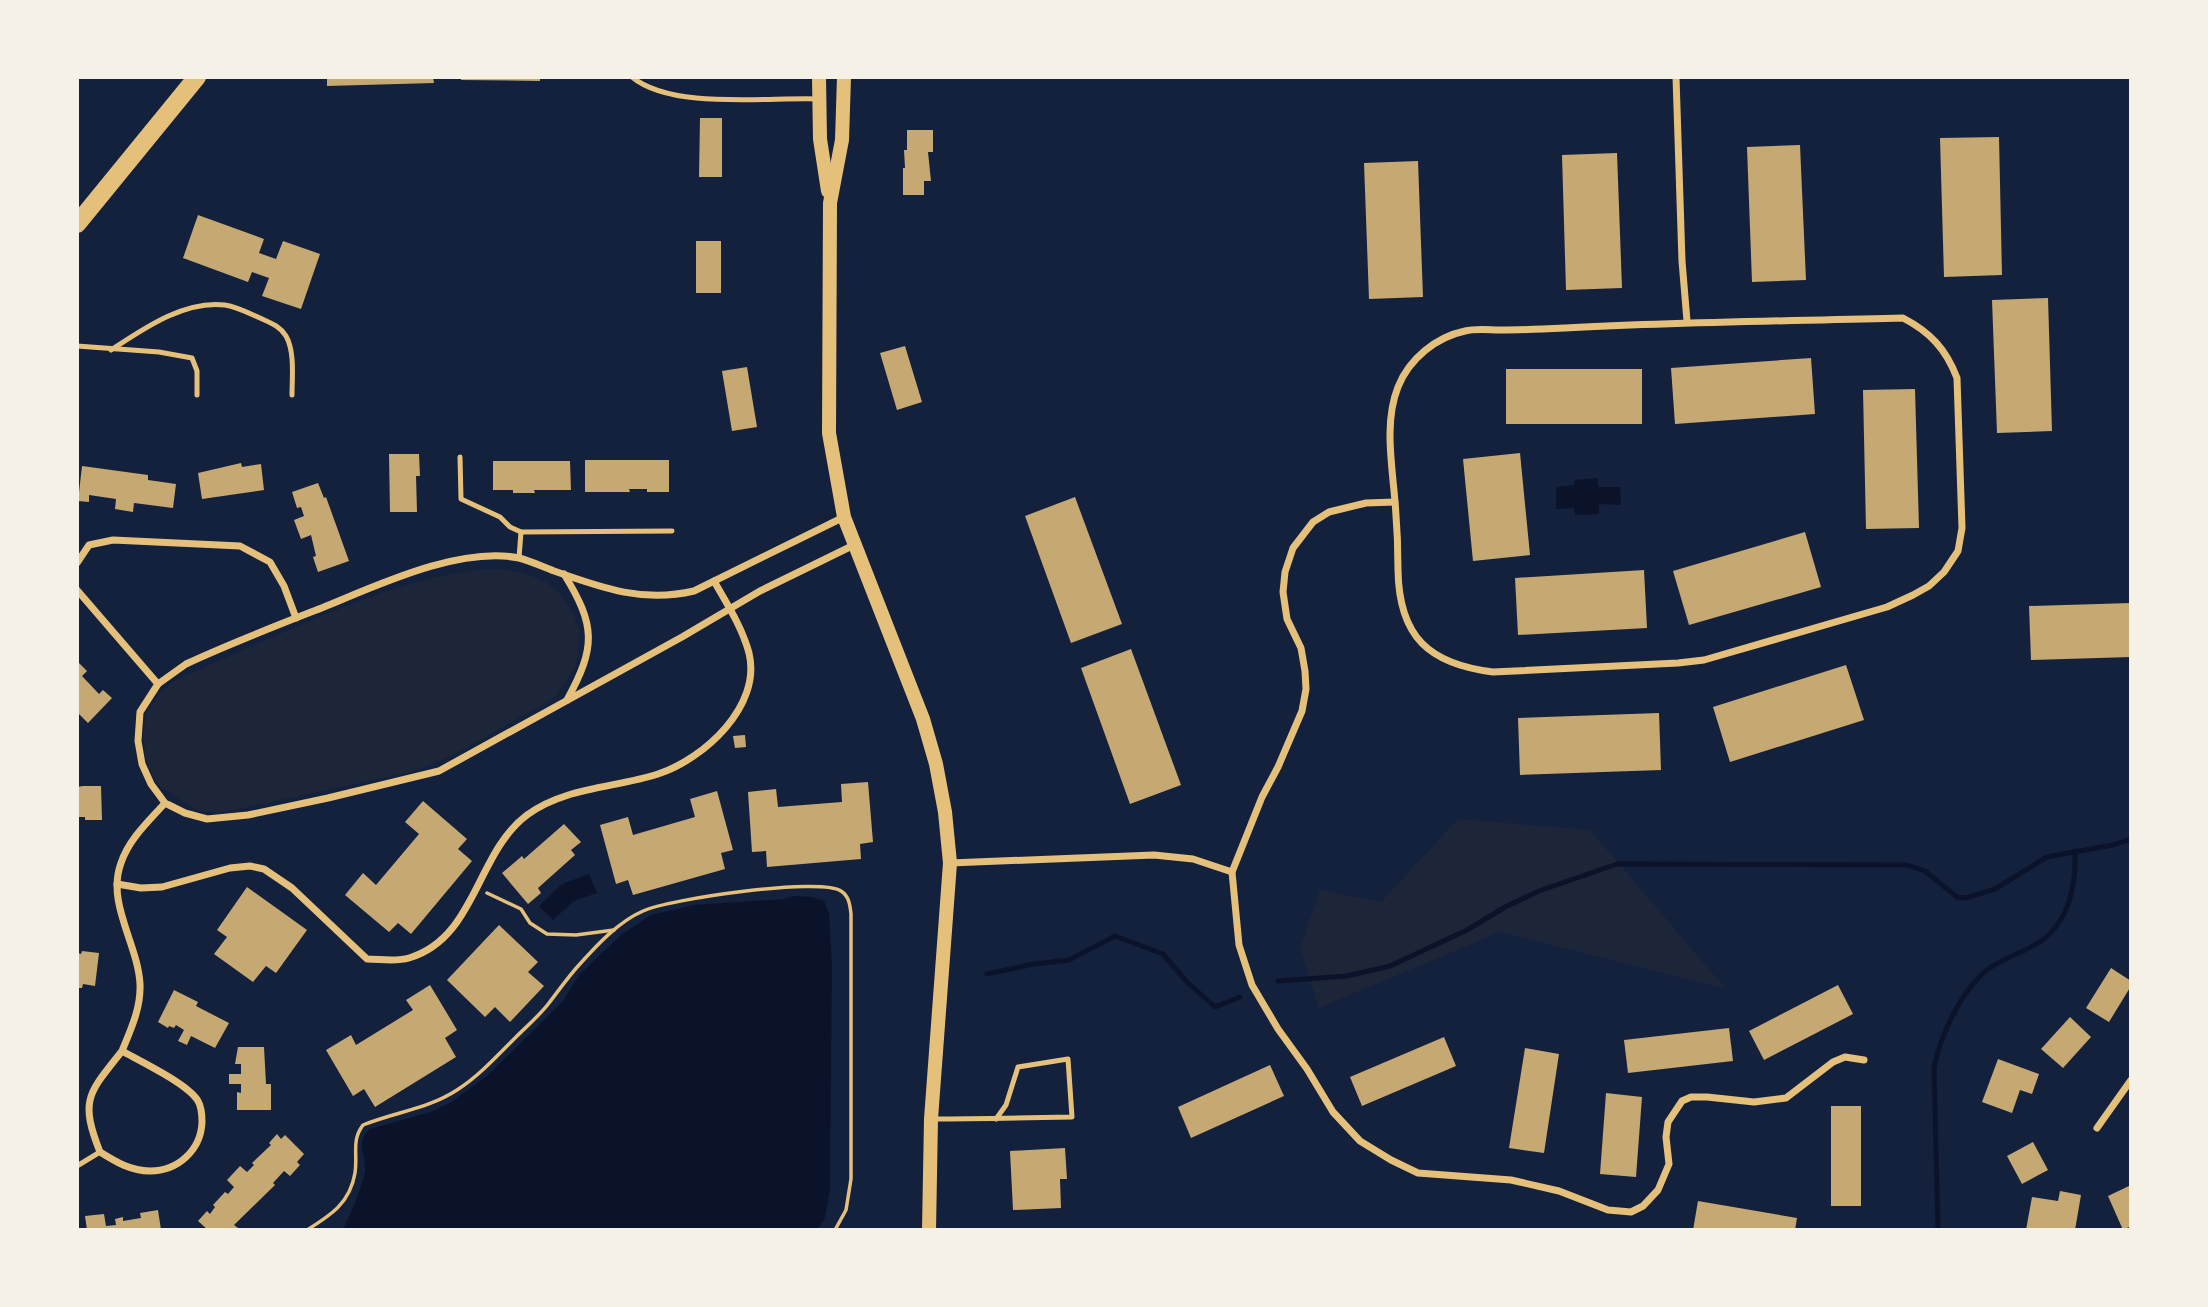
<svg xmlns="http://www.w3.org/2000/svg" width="2208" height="1307" font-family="'Varela Round',sans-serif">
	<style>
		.green { fill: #1d2539 }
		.water { fill: #0b132b }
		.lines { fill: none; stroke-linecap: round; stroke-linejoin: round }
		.stream { stroke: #0b132b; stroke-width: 5 }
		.building { fill: #c6a872 }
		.path { stroke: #e5c07b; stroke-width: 3.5 }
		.service { stroke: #e5c07b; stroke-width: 5 }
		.minor { stroke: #e5c07b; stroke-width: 7 }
		.secondary { stroke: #e5c07b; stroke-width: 14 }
		.primary { stroke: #e5c07b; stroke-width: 18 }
	</style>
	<rect width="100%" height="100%" fill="#14213d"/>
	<g class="green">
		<path d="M496,569L519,572L545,581L559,593L573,612L579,630V646L575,668L554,698L451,756L411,772L219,813L198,811L158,785L146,761L143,734L146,714L158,696L174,681C228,657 282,632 336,610C388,590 440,571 496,569Z"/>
		<path d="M1458,819L1590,830L1726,989L1500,932L1319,1008L1300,949L1320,890L1381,902Z"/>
	</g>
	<g class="water">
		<path d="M1598,478V487H1620L1621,505L1599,504V514L1575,515L1574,508L1556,509V487L1574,485L1575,480Z"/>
		<path d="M589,874L597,893L574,901L553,920L539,906L562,884Z"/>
		<path d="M793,896L812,897L824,901L829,913L832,966L830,1188L825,1218L817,1230H341L345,1226C351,1210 363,1187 365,1171C366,1155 355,1141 370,1129L431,1112L453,1101L488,1075L562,1002L580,974L621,935L651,915L694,905L784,899Z"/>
	</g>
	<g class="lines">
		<g class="stream">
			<path d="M987,974L1034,964L1069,960L1115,936L1163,954L1187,982L1215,1007L1240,997"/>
			<path d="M1278,981L1347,976L1390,966L1467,930L1505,907L1539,891L1617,864L1907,865L1925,871L1957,897L1966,898L1995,889L2047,857L2113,845L2131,839"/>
			<path d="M1938,1230L1934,1068C1940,1036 1961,991 1987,970C2004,957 2027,952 2044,939C2070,918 2076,883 2075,851"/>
		</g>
	</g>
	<g class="building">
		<path d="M327,77H433L434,83L327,86Z"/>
		<path d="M461,77H540V81L461,80Z"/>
		<path d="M700,118H722V177H699Z"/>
		<path d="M907,130H933V152H928L931,181H924V195H903V168H905L904,150H907Z"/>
		<path d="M1999,137L2002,275L1944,277L1940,138Z"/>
		<path d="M1800,145L1806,280L1752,282L1747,147Z"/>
		<path d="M1617,153L1622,288L1566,290L1562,155Z"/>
		<path d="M1418,161L1423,297L1369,299L1364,163Z"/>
		<path d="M198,215L264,239L259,253L276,259L283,241L320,254L301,309L262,296L269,278L252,272L248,282L183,258Z"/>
		<rect x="696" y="241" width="25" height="52"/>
		<path d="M2048,298L2052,431L1997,433L1992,300Z"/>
		<path d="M905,346L922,402L897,410L880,353Z"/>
		<path d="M1811,358L1815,414L1675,424L1671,368Z"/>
		<path d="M747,367L757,427L732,431L722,371Z"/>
		<rect x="1506" y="369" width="136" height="55"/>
		<path d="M1915,389L1919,528L1866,529L1863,390Z"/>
		<path d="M1520,453L1530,555L1473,561L1463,459Z"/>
		<path d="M389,454H419L420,476H416L417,512H390Z"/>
		<path d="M585,460H669V492H647V489H629L630,492H585Z"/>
		<path d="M493,461H570L571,490H534L535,493H513V490H493Z"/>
		<path d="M241,463L242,467L261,464L264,490L202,499L198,473Z"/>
		<path d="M82,466L148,475V480L176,484L173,508L134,503L133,512L115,509L116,499L89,495V502L78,501Z"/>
		<path d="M318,483L324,498L326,497L349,561L318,572L313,557L316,556L311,535L301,539L294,520L304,516L301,507L297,508L292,492Z"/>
		<path d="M1075,497L1122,624L1071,643L1025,516Z"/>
		<path d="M1805,532L1821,587L1689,625L1673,571Z"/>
		<path d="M1644,570L1647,628L1518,635L1515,578Z"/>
		<path d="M2131,603V657L2031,660L2029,606Z"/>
		<path d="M1131,649L1181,785L1130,804L1081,668Z"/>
		<path d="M77,661L87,671L82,676L99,694L103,690L112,698L88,723L77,712Z"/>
		<path d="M1846,665L1864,720L1730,762L1713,707Z"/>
		<path d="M1659,713L1661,770L1520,775L1518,718Z"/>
		<path d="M745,735L746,747L735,748L733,736Z"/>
		<path d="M868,782L873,842L860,844L861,859L767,867L766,851L752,852L748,792L776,789L778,807L842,802L841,784Z"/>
		<path d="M83,786H101L102,820H85V817H77V787Z"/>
		<path d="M717,791L733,850L721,853L725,869L633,895L628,880L616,884L600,825L628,817L633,835L695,817L690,799Z"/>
		<path d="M423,801L467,839L458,849L472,861L411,934L398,923L389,932L345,895L363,873L376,885L419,834L405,822Z"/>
		<path d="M564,824L581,842L571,850L575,855L538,888L541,893L528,904L502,873L522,856L524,859Z"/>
		<path d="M247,887L307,930L276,973L266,966L253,982L214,954L227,937L217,930Z"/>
		<path d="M499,925L538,962L528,972L544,986L510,1022L495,1007L485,1017L447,980Z"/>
		<path d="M82,951L99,953L95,986L83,984L82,988H77V953L81,954Z"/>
		<path d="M2111,968L2131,981V986L2109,1022L2086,1008Z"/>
		<path d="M430,985L457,1030L445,1038L456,1057L375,1107L364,1089L353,1096L326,1050L351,1035L356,1045L413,1010L406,1000Z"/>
		<path d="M1838,985L1853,1014L1764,1060L1749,1031Z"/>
		<path d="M174,990L198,1002L196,1006L229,1023L215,1048L191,1036L187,1045L178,1041L184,1030L176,1025L174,1028L169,1026L168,1028L158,1022Z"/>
		<path d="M2070,1017L2091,1037L2063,1068L2041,1049Z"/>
		<path d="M1729,1028L1733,1061L1628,1073L1624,1040Z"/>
		<path d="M1444,1037L1456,1066L1362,1106L1350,1077Z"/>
		<path d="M238,1047H264L266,1084H271V1110H237V1092L241,1093V1084H229V1074H241V1064H235Z"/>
		<path d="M1525,1048L1559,1054L1544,1153L1509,1148Z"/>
		<path d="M1998,1059L2039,1074L2032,1094L2020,1090L2012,1113L1982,1102Z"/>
		<path d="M1270,1065L1284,1096L1191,1138L1178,1107Z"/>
		<path d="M1606,1093L1642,1097L1636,1177L1600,1174Z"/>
		<rect x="1831" y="1106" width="30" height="100"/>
		<path d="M277,1134L281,1139L285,1135L304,1154L297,1162L300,1165L290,1176L284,1171L273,1183L275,1185L234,1225L238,1228L236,1230H208L198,1221L207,1211L210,1214L215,1207L213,1205L225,1192L228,1194L234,1187L227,1180L240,1166L247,1172L254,1165L252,1163L271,1145L269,1143Z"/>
		<path d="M2033,1142L2048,1170L2022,1184L2007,1156Z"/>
		<path d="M1065,1148L1067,1179H1060L1061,1208L1013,1210L1010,1151Z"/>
		<path d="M2131,1185V1226L2123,1230L2108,1196Z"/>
		<path d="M2060,1191L2081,1195L2075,1230H2026L2032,1197L2058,1201Z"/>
		<path d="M1698,1201L1797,1218L1795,1230H1693Z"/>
		<path d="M158,1210L161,1230H87L85,1216L104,1214L106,1226L116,1225L115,1219L123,1217V1221L141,1218L140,1213Z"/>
	</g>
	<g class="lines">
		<g class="path">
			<path d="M487,893L521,909L530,923L547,934L576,935L614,930"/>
			<path d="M307,1230C331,1215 350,1203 355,1173C358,1154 351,1141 363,1125C395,1112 428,1109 457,1090C479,1076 498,1055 516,1037C527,1026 540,1015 549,1003C559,990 568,977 579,965C597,945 618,922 643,911C668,899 821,877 841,891C849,896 850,905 851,914V1179L846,1210L835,1230"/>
		</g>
		<g class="service">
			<path d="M632,77C672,110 767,97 819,99"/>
			<path d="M77,346L159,352L192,358L197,371V395"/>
			<path d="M111,350C143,329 184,300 225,305C237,307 249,313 260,318C271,323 280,326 286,336C295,352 292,377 292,395"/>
			<path d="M460,457L461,499L500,517L510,527L521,532L672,531"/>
			<path d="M519,558L521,532"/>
			<path d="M931,1119C978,1119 1025,1118 1072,1117L1068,1059L1018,1067L1006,1105L996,1119"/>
			<path d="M77,1166L100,1152"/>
		</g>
		<g class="minor">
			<path d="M1676,77L1682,261L1687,321"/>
			<path d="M1903,318C1930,332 1946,349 1957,378L1962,528L1958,551L1944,572L1929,586L1913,595L1887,607L1704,660L1678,663L1493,672C1429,664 1399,637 1398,570C1398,547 1397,524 1395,502C1392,464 1384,422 1398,387C1409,359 1436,337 1465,331C1476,328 1490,330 1502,330C1523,330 1544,329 1565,328C1678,322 1790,321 1903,318Z"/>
			<path d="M1395,502L1366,503L1329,512L1313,522L1293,548L1285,572L1283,592L1287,619L1301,648L1305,671L1306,689L1302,711L1278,767L1262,797L1232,872L1239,945L1252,985L1278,1029L1307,1069L1333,1112L1360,1141L1391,1160L1418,1173L1511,1180L1559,1191L1608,1210L1631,1212L1643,1206L1658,1190L1669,1164L1666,1137L1668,1122L1682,1101L1691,1097H1707L1754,1102L1786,1098L1833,1062L1845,1057L1864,1060"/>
			<path d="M844,517L694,591C643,603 602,588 554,571C543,567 531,561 519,558C460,546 378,585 324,607C278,625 231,643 186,664L158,684L140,712L138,741L142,764L151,784L165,803L185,813L207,819L248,815L328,798L439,771L682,637L760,591L854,545"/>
			<path d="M77,563L89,545L113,540L240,546L270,562L284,586L296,618"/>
			<path d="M564,574C596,626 596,647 567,700"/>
			<path d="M77,590L158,684"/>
			<path d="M950,863L1154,855L1193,859L1232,872"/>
			<path d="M117,884L141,888L162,887L230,868L250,866L264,869L292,888L367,959C380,959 396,962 409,958C476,938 476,853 527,815C565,787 615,788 658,774C704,759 762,706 749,653C742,627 727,604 714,581"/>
			<path d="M122,1051C89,1093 79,1099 100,1152C116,1162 131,1171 150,1171C178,1171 201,1150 202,1122C202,1116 201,1106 198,1101C188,1084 140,1061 122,1051C131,1029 141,1008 140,984C138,944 106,903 121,863C129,839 148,822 165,803"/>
			<path d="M2097,1128L2131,1080"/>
		</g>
		<g class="secondary">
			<path d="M819,77L820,139L828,191"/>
			<path d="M844,77L842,140L830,203L829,433L844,517L923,719L936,764L945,812L950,863L931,1119L929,1230"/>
		</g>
		<path class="primary" d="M77,224L197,77"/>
	</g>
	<rect width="2208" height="1307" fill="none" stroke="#f6f1e7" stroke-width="158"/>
</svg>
